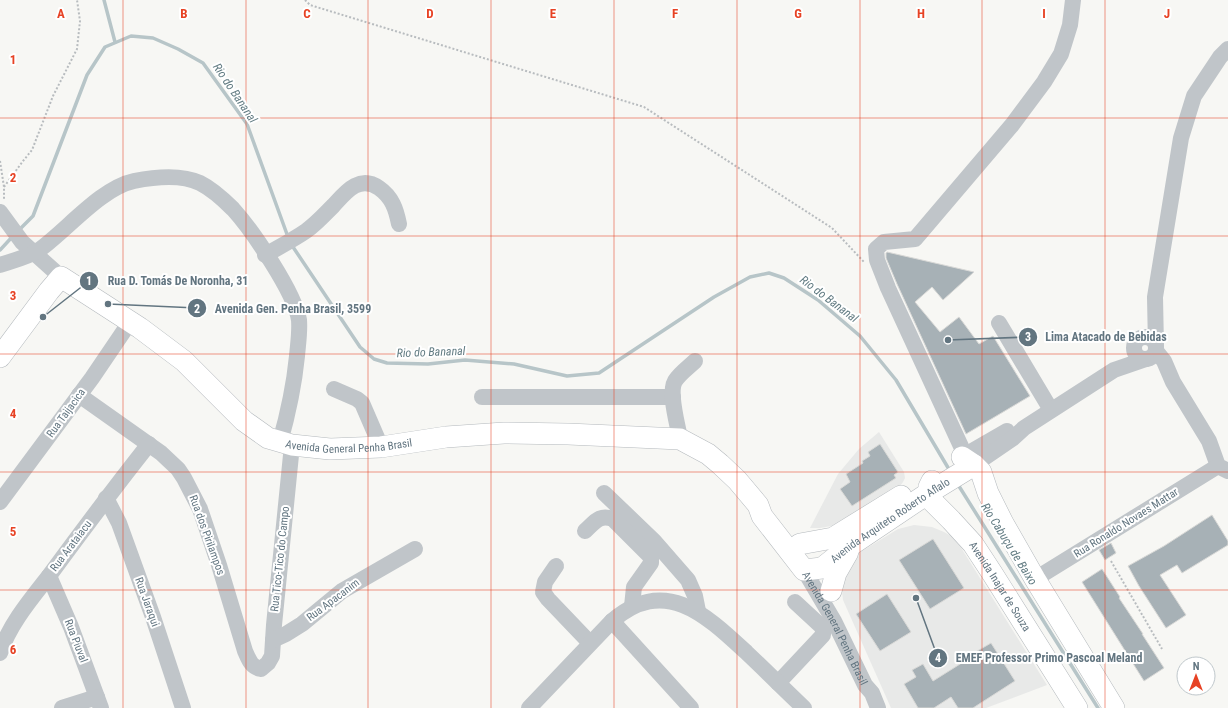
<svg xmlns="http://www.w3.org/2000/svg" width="1228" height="708" font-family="'Roboto Condensed',sans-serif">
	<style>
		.built { fill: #e8e9e8 }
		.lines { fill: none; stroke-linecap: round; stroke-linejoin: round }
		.stream { stroke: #b7c5c8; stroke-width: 3.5 }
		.building { fill: #a7b1b6; stroke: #d9d9d7 }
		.major-casing { stroke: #b4b9bd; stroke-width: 22 }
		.path { stroke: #b8bcbf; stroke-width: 2; stroke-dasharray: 2 2; stroke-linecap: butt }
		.minor { stroke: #c0c5c9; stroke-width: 16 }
		.major { stroke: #fff; stroke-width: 21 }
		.grid { fill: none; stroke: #e74224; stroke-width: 1; stroke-opacity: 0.55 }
		.labels { text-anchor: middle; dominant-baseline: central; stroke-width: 4; stroke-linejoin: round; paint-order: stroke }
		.street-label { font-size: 11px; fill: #627580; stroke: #fff }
		.water-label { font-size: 12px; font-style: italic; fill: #617b82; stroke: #fff }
		.grid-label { font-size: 13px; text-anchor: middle; font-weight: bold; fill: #e74224; stroke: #fff; stroke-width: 4; stroke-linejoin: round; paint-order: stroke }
		.leader { fill: none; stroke: #627580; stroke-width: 1.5 }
		.callout-dot { fill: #627580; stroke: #fff; stroke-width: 1.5 }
		.mark-label { font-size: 12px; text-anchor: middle; font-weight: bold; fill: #fff }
		.callout-label { font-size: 12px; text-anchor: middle; font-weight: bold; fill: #627580; stroke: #fff; stroke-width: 4; stroke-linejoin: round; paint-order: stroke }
	</style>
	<rect width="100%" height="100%" fill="#f7f7f4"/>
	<g class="built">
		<path d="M879,432L904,472L905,478L903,482L900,486L837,525L820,528H810L838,474L859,449Z"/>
		<path d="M914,525L932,527L944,532L955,538L1047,685L986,708H891L843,600L842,591L844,580L854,556L898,529Z"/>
	</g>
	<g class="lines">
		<g class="stream">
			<path d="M104,0L115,42"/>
			<path d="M19,230L33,216L87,75L105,47L131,36L153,38L178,49L203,63L247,124L288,237"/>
			<path d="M291,244L360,347L374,359L387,363L428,364L465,360L514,364L567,376L599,373L714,297L750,277L769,273L784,278L818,300L860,336L896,380L950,471"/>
			<path d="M0,250L13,236"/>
			<path d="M957,483L1098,708"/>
		</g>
	</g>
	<g class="building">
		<path d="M887,252L974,272L943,300L932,287L915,302L940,332L959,317L979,344L993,336L1030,396L966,434L897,284L886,258V253Z"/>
		<path d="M880,444L898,472L894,475L896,478L852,506L840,489L850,482L846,474L863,463L862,461L870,456L868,452Z"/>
		<path d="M1212,515L1228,541V545L1182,573L1177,565L1160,575L1186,615L1166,628L1139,586L1128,566L1164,546Z"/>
		<path d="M933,539L964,588L930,609L899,560Z"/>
		<path d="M1111,543L1116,553L1105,560L1099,550Z"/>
		<path d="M1102,569L1120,597L1119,598L1143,634H1142L1164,668L1144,681L1082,582Z"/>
		<path d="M887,594L911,632L880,651L856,614Z"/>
		<path d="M991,643L1015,681L973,708H958L951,697L934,708H918L904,684L916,677L912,670L923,664L933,681L968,659L967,657Z"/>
	</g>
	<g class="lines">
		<defs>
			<g id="major">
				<path id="s2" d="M0,357L49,291L61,277L140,328L184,361L244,421L268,438L292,445L330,449L381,447L446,437L504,433L568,434L680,439L708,454L720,464L737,480L758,505L762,516L804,570L822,568L851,545L930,492L974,465"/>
				<path d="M962,457L974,465L981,472L988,493L1003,523L1035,579L1114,708"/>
				<path id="s3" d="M932,481L929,487L931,500L951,520L973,544L992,573L1077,708"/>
				<path d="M790,551L800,544L833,538L901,496"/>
				<path d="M831,591L836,573L848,552"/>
			</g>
		</defs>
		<use href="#major" class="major-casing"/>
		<g class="path">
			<path d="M305,0L310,5L644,107L832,228L864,262"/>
			<path d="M0,161L4,187V200"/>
			<path d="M4,187L23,161L32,150L53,96L77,49L80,21L77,0"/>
			<path d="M1111,561L1162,649"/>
		</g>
		<g class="minor">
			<path d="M0,212L22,242L61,277"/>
			<path d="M265,255C279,247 293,240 306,231C316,224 324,215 333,206C345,193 359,174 379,188C392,197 396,209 399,224"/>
			<path d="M0,265C12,261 28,257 39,250C67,230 101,188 134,181C154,177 181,174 200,183C212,189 223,199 233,209C252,230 295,293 299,320C300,332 298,344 297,356C294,386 288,414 280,442"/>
			<path d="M999,323L1051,410"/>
			<circle cx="1145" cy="348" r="11"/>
			<path d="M1156,347L1155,297L1181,138L1194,96L1220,57L1228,49"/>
			<path d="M1156,351L1164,361L1173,382L1209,441L1218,466L1228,471"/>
			<path d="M334,389L357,399L362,403L381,447"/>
			<path d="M79,395L161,453L178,469L184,478L200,509L219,565L245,651C249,660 251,667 261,669L268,663L272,656L274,625L292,445"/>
			<path d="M482,397H673"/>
			<path d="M680,439C678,425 668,393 675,381C680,373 689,367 695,361"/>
			<path d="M965,455L888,288L877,260L876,249L884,242L915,239L1012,125L1044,82L1061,54L1070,25L1073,0"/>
			<path d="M962,457L1007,431"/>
			<path d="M974,465L1012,439L1024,428L1114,370L1146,359"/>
			<path d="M604,493L654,541L688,580L695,596L698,611"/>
			<path d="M106,498L119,523L153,617L183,708"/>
			<path d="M0,502L92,378L130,322"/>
			<path d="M585,531C595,522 599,514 613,519L648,554L651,558V563L634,587L632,606"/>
			<path d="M556,566L545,582L543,592L548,599L590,643"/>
			<path id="s1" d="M804,570L834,621L865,685L872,693L878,708"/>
			<path d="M49,576L71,627L101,708"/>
			<path d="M1035,579L1218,466"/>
			<path d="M612,621L691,708"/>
			<path d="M273,640L286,634L302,624L342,591L415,549"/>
			<path d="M0,653C9,625 31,599 49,576C82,531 115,487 149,444"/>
			<path d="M778,683L823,635V631L822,627L795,602"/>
			<path d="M62,708L97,697"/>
			<path d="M529,708L612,621C665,575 706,615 747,653C766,671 785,690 804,708"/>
		</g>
		<use href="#major" class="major"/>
	</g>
	<path class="grid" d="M123,0V708M246,0V708M368,0V708M491,0V708M614,0V708M737,0V708M860,0V708M982,0V708M1105,0V708M0,118H1228M0,236H1228M0,354H1228M0,472H1228M0,590H1228"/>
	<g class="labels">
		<g class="street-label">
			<text transform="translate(66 413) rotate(-54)">Rua Taijacica</text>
			<text stroke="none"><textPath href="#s2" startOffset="446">Avenida General Penha Brasil</textPath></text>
			<text stroke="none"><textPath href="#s2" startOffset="1063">Avenida Arquiteto Roberto Aflalo</textPath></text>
			<text transform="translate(1126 523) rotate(-32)">Rua Ronaldo Novaes Mattar</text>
			<text transform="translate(207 535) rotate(70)">Rua dos Pirilampos</text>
			<text transform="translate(71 546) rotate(-53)">Rua Arataiacu</text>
			<text transform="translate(280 559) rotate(-84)">Rua Tico-Tico do Campo</text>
			<text stroke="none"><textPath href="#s3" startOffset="131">Avenida Inajar de Souza</textPath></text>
			<text transform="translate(333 600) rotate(-37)">Rua Apacanim</text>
			<text transform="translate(147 602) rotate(70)">Rua Jaraqui</text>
			<text stroke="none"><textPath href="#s1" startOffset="66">Avenida General Penha Brasil</textPath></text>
			<text transform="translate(76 641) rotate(69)">Rua Piuval</text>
		</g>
		<g class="water-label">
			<text transform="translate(235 93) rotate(56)">Rio do Bananal</text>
			<text transform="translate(829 299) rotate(37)">Rio do Bananal</text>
			<text transform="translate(431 352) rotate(-2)">Rio do Bananal</text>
			<text transform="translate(1009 544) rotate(58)">Rio Cabuçu de Baixo</text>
		</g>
	</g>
	<g class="grid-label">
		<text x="61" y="18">A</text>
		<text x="184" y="18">B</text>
		<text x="307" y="18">C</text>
		<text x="430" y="18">D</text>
		<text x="553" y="18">E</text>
		<text x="675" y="18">F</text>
		<text x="798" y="18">G</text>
		<text x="921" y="18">H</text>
		<text x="1044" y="18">I</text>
		<text x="1167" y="18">J</text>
		<text x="13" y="64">1</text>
		<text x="13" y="182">2</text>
		<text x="13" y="300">3</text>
		<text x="13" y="418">4</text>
		<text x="13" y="536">5</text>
		<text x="13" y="654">6</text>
	</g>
	<path class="leader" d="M43 317L89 281M108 304L197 308M948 340L1028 337M916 598L938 658"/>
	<g class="callout-dot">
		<circle cx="43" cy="317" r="4"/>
		<circle cx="108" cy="304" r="4"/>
		<circle cx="948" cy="340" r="4"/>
		<circle cx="916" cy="598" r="4"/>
		<circle cx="89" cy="281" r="10"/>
		<circle cx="197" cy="308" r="10"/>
		<circle cx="1028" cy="337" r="10"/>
		<circle cx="938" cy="658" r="10"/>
	</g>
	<g class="mark-label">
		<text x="89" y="285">1</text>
		<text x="197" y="313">2</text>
		<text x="1028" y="341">3</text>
		<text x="938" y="662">4</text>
	</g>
	<g class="callout-label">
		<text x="178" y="285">Rua D. Tomás De Noronha, 31</text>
		<text x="293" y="313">Avenida Gen. Penha Brasil, 3599</text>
		<text x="1106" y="341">Lima Atacado de Bebidas</text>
		<text x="1049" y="662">EMEF Professor Primo Pascoal Meland</text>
	</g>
	<g transform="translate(1196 676)"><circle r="19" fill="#ffffff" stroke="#c0c8cc"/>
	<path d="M0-3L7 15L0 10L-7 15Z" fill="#e74224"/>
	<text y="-6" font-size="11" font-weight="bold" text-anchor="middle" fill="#627580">N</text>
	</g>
</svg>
